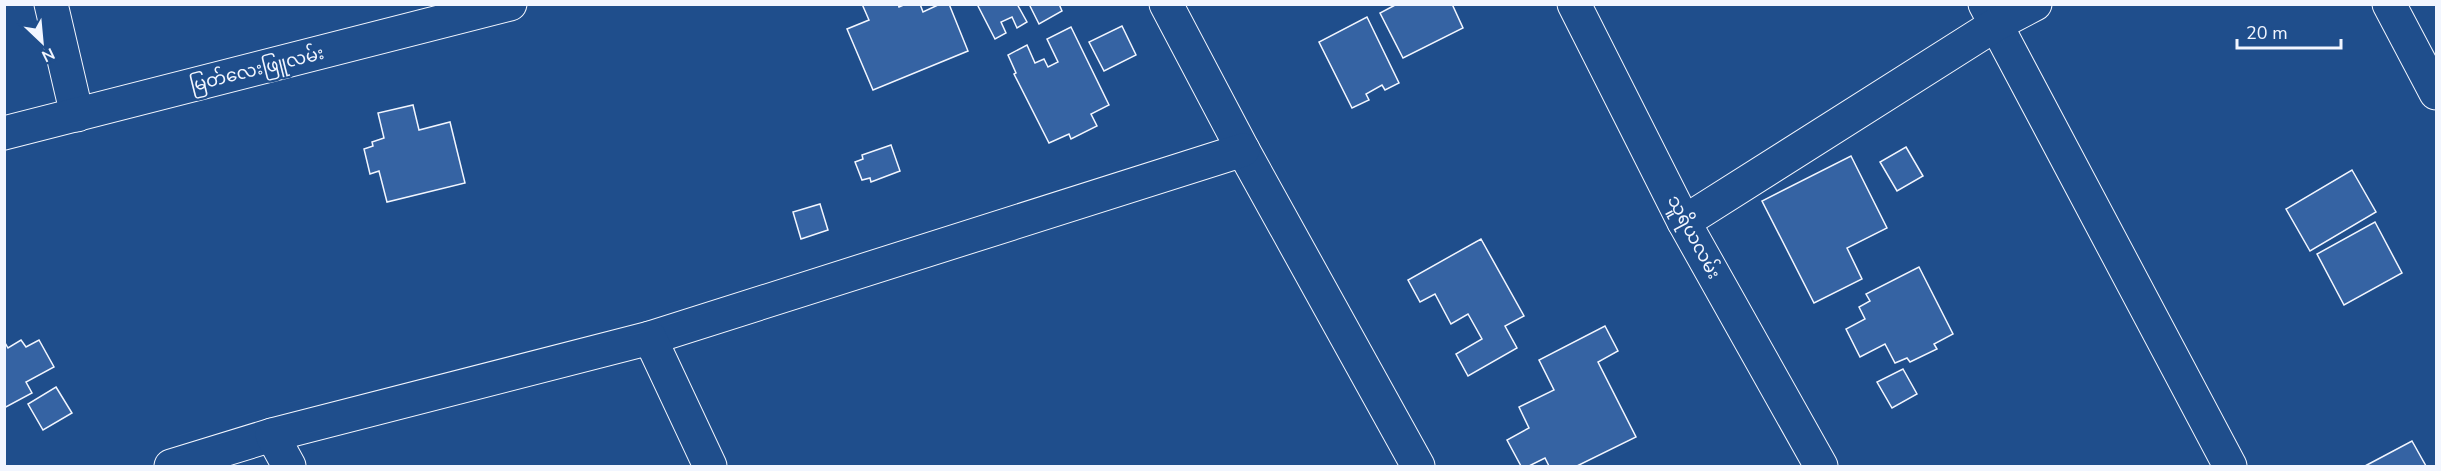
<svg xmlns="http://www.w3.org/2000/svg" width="2441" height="471" font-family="'Nunito Sans','Noto Sans Myanmar',sans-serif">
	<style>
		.building { fill: #3563a3; stroke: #f2f6ff; stroke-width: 1.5 }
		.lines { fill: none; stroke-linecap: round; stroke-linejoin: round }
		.minor-casing { stroke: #f2f6ff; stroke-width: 35 }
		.minor { stroke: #1f4e8c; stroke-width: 33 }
		.labels { text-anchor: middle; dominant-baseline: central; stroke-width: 4.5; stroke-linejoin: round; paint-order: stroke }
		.street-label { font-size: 18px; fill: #f2f6ff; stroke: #1f4e8c }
	</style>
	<rect width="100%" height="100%" fill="#1f4e8c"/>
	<g class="building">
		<path d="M862,4H898L899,7L906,4H920L923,12L940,4H949L968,51L873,90L847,29L869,20Z"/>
		<path d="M977,4H1017L1027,22L1017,28L1012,17L1001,22L1006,33L995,39Z"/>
		<path d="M1029,4H1059L1062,11L1039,24Z"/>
		<path d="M1397,4H1452L1463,28L1403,58L1380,13Z"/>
		<path d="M1367,17L1399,83L1385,90L1382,85L1366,94L1369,100L1352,108L1319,42Z"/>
		<path d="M1122,26L1136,55L1104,71L1089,42Z"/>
		<path d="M1071,27L1109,105L1091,114L1097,126L1071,139L1069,134L1049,143L1014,74L1016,73L1008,55L1027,45L1035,63L1044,59L1048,67L1058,62L1047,39Z"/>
		<path d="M413,105L419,130L450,122L465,183L387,202L379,171L370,174L364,149L373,146L372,142L384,138L378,113Z"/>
		<path d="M891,145L900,171L871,182L870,178L862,180L855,162L863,159L862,155Z"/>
		<path d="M1906,147L1923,176L1897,191L1880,162Z"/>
		<path d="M1851,156L1887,228L1847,248L1862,279L1814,303L1762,201Z"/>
		<path d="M2352,170L2376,212L2310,251L2286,209Z"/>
		<path d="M820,204L828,230L801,239L793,212Z"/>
		<path d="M2375,222L2402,273L2344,305L2317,254Z"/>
		<path d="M1481,239L1524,316L1505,326L1517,348L1468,376L1456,354L1482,339L1468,314L1451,324L1435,294L1420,302L1408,280Z"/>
		<path d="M1919,267L1953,334L1934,344L1937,349L1910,362L1907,358L1895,363L1885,344L1860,357L1846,329L1865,319L1859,307L1870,301L1866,294Z"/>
		<path d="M1605,326L1618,351L1598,362L1636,437L1577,466H1549L1545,458L1529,466H1521L1507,440L1529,428L1519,407L1554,390L1539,360Z"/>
		<path d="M21,340L26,347L39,340L54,367L26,382L32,393L4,408V341L8,348Z"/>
		<path d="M1903,369L1917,394L1892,408L1877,382Z"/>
		<path d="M56,387L72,413L43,430L28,404Z"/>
		<path d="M2412,441L2426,466H2365Z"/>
	</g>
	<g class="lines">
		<defs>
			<g id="minor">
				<path d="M51,4L77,115"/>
				<path d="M1166,4L1243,150L1418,466"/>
				<path d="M1574,4L1684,222L1821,466"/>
				<path d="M1985,4L2230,466"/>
				<path d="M2389,4L2436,93"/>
				<path d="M4,133L510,4"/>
				<path d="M1684,222L1995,25L2035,4"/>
				<path d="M650,338L1243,150"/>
				<path d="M171,466L272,435"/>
				<path d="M289,466L272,435L650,338L710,466"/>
			</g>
		</defs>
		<use href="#minor" class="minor-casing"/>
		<use href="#minor" class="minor"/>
	</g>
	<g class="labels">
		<g class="street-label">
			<text transform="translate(257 69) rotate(-14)">မြတ်လေးဖြူလမ်း</text>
			<text transform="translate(1694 237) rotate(62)">သူရိယလမ်း</text>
		</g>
	</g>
	<rect width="2441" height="471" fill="none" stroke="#f2f6ff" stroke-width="12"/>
	<g transform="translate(42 42) rotate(154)" stroke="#1f4e8c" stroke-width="4.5" paint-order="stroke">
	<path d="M0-4.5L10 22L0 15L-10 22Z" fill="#f2f6ff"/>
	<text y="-9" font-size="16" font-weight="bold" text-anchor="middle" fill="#f2f6ff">N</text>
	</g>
	<path d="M2237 39v9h104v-9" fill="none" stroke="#f2f6ff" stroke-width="3"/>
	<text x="2246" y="39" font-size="18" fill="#f2f6ff" stroke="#1f4e8c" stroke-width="4.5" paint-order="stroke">20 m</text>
</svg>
